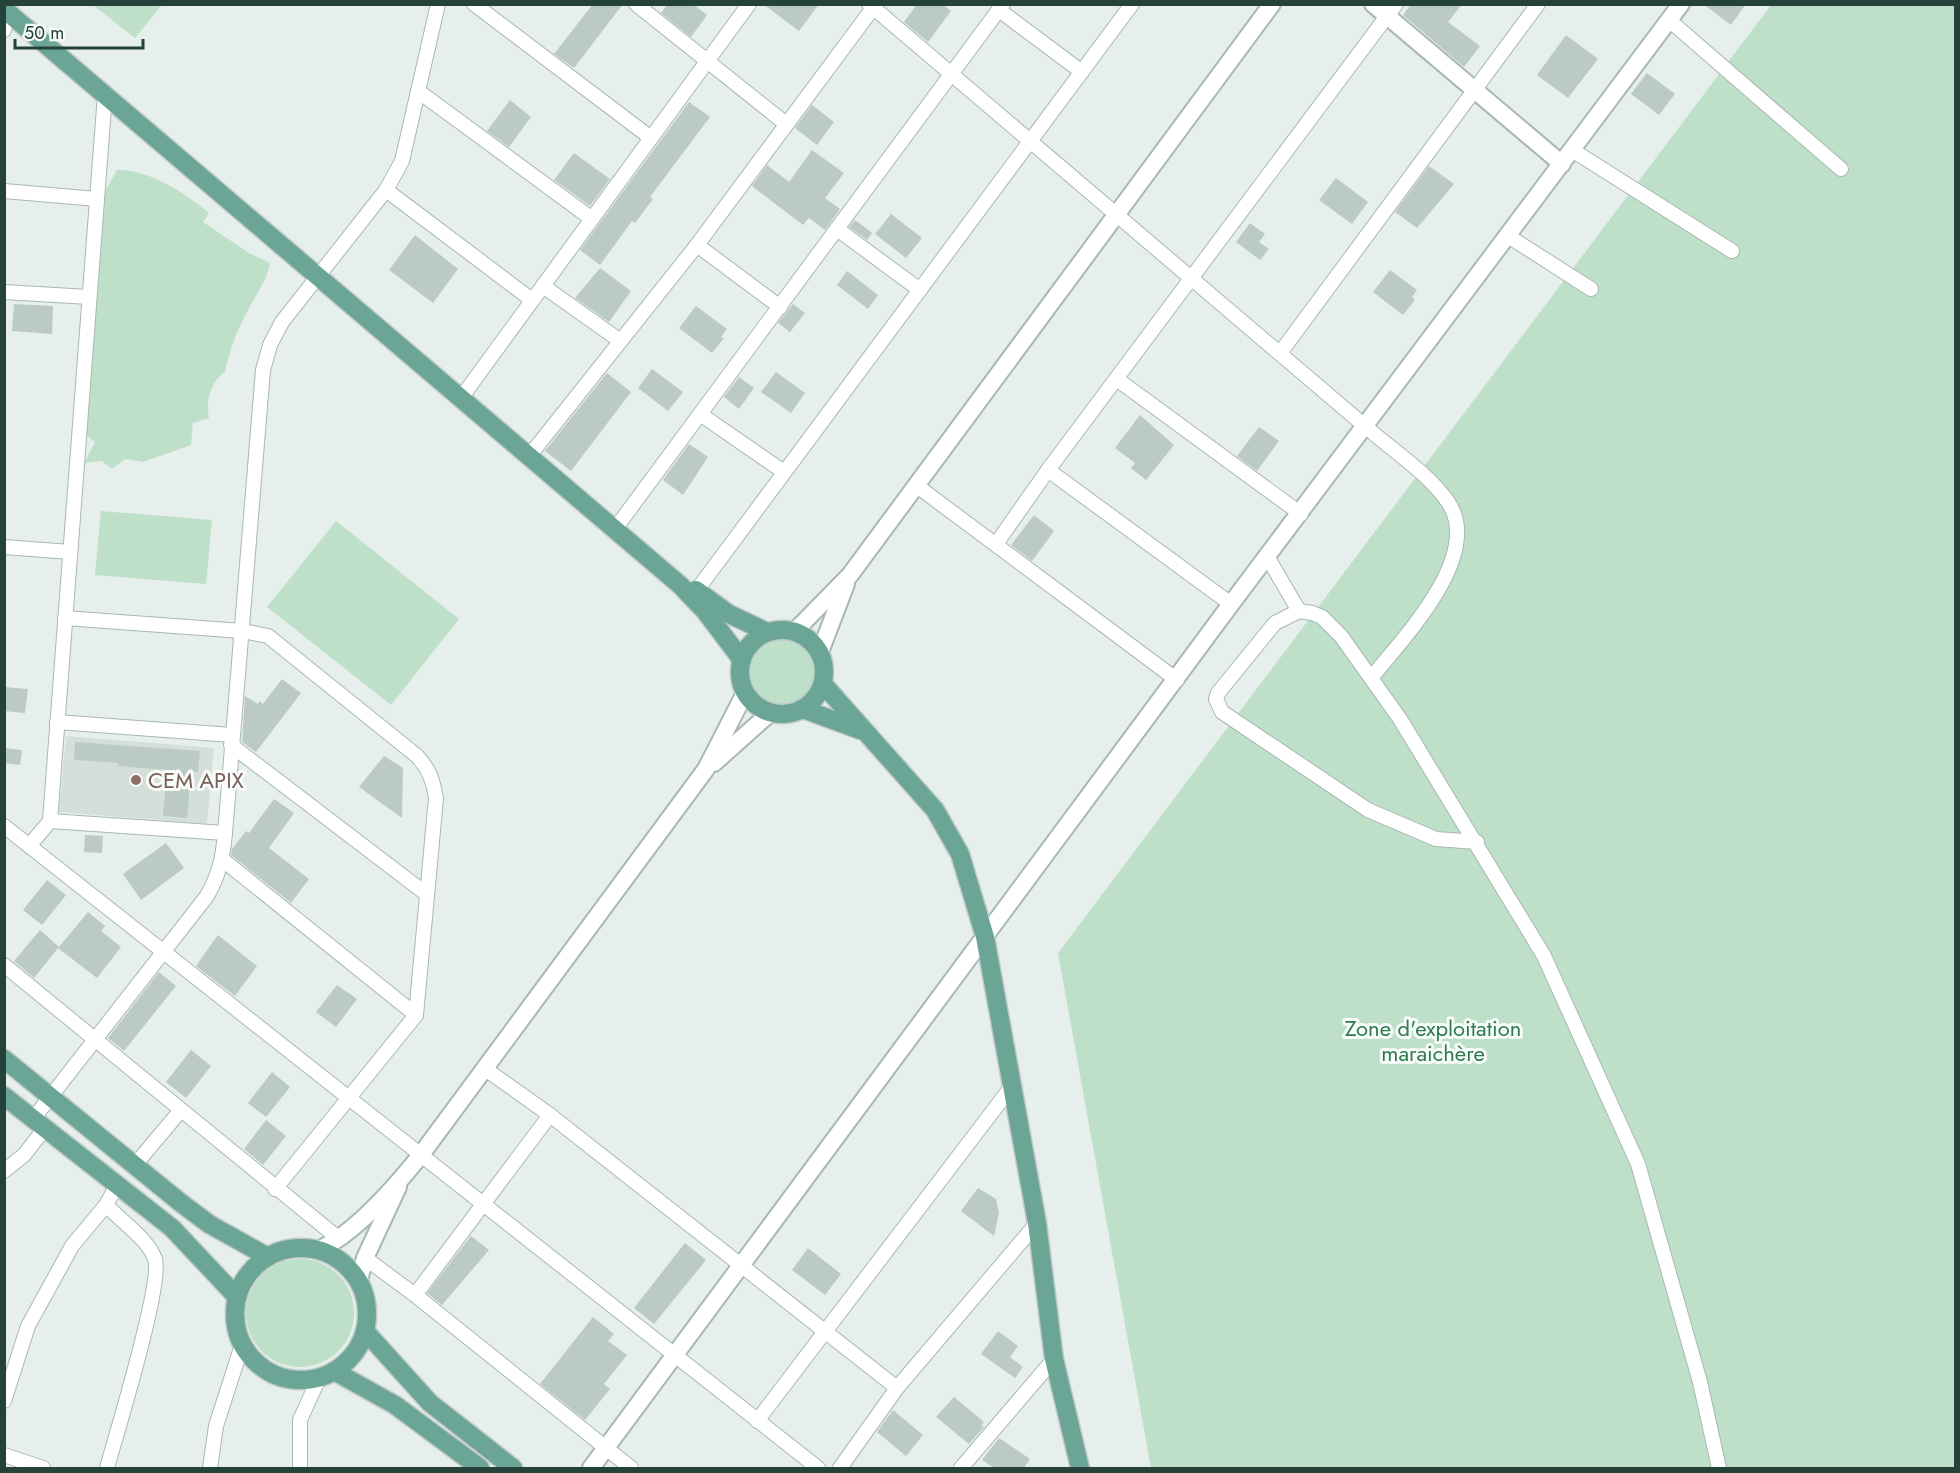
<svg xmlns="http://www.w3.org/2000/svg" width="1960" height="1473" font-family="Jost,sans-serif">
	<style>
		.built { fill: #d4dfda }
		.green { fill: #bfe0c8 }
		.building { fill: #bbcac4 }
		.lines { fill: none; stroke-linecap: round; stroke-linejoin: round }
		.minor-casing { stroke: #a8b8b2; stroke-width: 16 }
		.tertiary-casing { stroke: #a8b8b2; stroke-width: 20 }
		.primary-casing { stroke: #c2cac8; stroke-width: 21 }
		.minor { stroke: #fff; stroke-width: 14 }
		.tertiary { stroke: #fff; stroke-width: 16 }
		.primary { stroke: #6aa596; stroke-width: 18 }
		.education-dot { fill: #8d6e63; stroke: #f7fbf9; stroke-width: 2 }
		.labels { text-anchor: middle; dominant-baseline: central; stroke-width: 6; stroke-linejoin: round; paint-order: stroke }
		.education-label { font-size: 22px; fill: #785e54; stroke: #f7fbf9; text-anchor: start }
		.park-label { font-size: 22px; fill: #2d7a4b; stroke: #f7fbf9 }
	</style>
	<rect width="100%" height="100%" fill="#e6efeb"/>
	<path class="built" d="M66,736L214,748L207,824L59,812Z"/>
	<g class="green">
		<path d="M93,5H162L135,38Z"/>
		<path d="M1771,5H1955V1468H1151L1058,953Z"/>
		<path d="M117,170C149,169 185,193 209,213L203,222L249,253L270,263C266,282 257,293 248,310C237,330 230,349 225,372C209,384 206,400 209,418L193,423L191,445L143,462L125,459L112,469L102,461L84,463L95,442L85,435L97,297L99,222L103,195Z"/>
		<path d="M101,511L212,520L206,584L95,575Z"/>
		<path d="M336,521L459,619L391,705L267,607Z"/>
		<circle cx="783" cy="672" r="33"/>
		<circle cx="300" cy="1313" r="54"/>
	</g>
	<g class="building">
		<path d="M593,4H623L574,68L554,54Z"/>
		<path d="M668,4H693L707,15L691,37L661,13Z"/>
		<path d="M763,4H819L799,31Z"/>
		<path d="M917,4H942L951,11L928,42L904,22Z"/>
		<path d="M1411,4H1462L1448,22L1480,46L1464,67L1403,15Z"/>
		<path d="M1703,4H1746L1731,25Z"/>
		<path d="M1566,35L1598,59L1568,98L1537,75Z"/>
		<path d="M1647,73L1675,94L1659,115L1631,94Z"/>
		<path d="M510,100L531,117L509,147L487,131Z"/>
		<path d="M689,102L710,117L650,197L653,199L635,223L632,221L600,265L580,250Z"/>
		<path d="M812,105L834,122L817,145L795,128Z"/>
		<path d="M812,150L844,173L825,198L840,209L825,230L809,218L803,225L752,186L767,165L789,182Z"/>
		<path d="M574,153L610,179L590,206L554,180Z"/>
		<path d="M1429,166L1454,184L1417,228L1395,212Z"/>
		<path d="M1336,178L1368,202L1352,224L1319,200Z"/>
		<path d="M891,214L922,238L906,258L875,234Z"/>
		<path d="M855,220L872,233L867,240L849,227Z"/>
		<path d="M1250,223L1265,234L1259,242L1269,249L1260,260L1236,242Z"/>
		<path d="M415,235L458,269L433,303L389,270Z"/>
		<path d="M600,268L631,291L609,322L575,298Z"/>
		<path d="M1390,270L1417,290L1412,297L1415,300L1403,315L1373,292Z"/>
		<path d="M847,271L878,295L868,309L837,285Z"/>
		<path d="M14,304L53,306L52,334L12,331Z"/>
		<path d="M793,304L805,313L790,332L778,323Z"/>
		<path d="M696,306L727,329L721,337L724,338L712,353L679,328Z"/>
		<path d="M652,369L683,392L668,411L638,388Z"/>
		<path d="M776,372L805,393L791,413L761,392Z"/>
		<path d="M607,373L631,392L571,471L545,451Z"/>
		<path d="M739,377L754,388L739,409L724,397Z"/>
		<path d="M1140,415L1174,445L1146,480L1131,468L1135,463L1115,448Z"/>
		<path d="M1259,427L1279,441L1257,471L1237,456Z"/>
		<path d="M689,444L708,457L683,495L663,480Z"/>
		<path d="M1034,515L1054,531L1032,561L1011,545Z"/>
		<path d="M282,679L301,693L256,752L242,742L245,696L258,704L260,701L263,704Z"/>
		<path d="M4,687L28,689L25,713L4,711Z"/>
		<path d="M75,742L200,751L198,772H191L187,818L163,816L167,770L118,766V763L74,760Z"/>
		<path d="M4,748L22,750L20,765L4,763Z"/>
		<path d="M384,756L403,768L402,818L359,787Z"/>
		<path d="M274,799L294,813L269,848L309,879L291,903L231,855L232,849L246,831L249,833Z"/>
		<path d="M85,835L103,836L102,853L84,852Z"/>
		<path d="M166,843L184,868L141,900L123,874Z"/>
		<path d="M47,880L66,895L42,925L23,910Z"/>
		<path d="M88,912L105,926L101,931L121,947L97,978L58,948L34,978L14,961L40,930L59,947Z"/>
		<path d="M218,935L257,966L235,996L196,966Z"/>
		<path d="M159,972L176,986L124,1051L108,1038Z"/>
		<path d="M337,985L357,999L336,1027L316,1012Z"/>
		<path d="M191,1050L211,1066L186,1098L166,1082Z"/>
		<path d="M272,1072L290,1087L266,1117L248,1103Z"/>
		<path d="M266,1120L286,1136L263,1165L244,1149Z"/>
		<path d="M978,1188L996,1199L999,1213L994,1236L961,1211Z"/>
		<path d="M471,1236L489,1250L442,1305L427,1293Z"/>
		<path d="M685,1243L706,1260L654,1324L634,1308Z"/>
		<path d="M808,1248L841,1274L825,1295L792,1270Z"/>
		<path d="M593,1317L614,1334L608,1341L627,1355L604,1384L610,1389L585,1420L540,1384Z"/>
		<path d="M998,1331L1018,1346L1010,1357L1023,1367L1015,1378L981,1354Z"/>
		<path d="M954,1397L984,1422L981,1425L984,1427L969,1444L936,1417Z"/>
		<path d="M893,1410L923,1435L906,1456L877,1432Z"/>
		<path d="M999,1438L1030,1459L1024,1468H994L982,1460Z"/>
	</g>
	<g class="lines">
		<defs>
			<g id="minor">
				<path d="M474,4L651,138"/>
				<path d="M636,4L786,124"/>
				<path d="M869,4L1366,427C1392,450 1428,473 1448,502C1484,555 1404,637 1372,677"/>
				<path d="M999,10L1082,72"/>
				<path d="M1669,20L1841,169"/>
				<path d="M4,30L6,11"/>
				<path d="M418,91L592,219"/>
				<path d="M1572,150L1732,251"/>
				<path d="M386,190L532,300"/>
				<path d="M4,191L97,199"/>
				<path d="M837,229L920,290"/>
				<path d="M1508,236L1591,289"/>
				<path d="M697,245L780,307"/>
				<path d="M543,286L619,340"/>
				<path d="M4,292L89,297"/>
				<path d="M1280,353L1538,4"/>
				<path d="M1118,380L1301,514"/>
				<path d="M461,398L749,4"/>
				<path d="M700,414L784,472"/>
				<path d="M530,455L697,245L873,8"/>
				<path d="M1048,470L1231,604"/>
				<path d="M917,486L1177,680"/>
				<path d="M615,529L1003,4"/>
				<path d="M996,544L1048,470L1396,4"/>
				<path d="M4,547L70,552"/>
				<path d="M1268,558L1299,611"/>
				<path d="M697,590L1132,4"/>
				<path d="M65,618L242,631L268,636L417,756C429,769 433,780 436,798L416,1015L275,1189"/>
				<path d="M57,722L232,735"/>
				<path d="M231,745L425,893"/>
				<path d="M50,821L225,833"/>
				<path d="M4,826L818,1468"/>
				<path d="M1477,842L1436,839L1368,810L1222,712L1216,699L1218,693L1275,623L1299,611L1312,613L1322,617L1341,636L1400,719L1544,956L1638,1164L1700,1382L1719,1468"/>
				<path d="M29,846L50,821L105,94"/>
				<path d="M223,860L416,1015"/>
				<path d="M4,965L338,1238"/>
				<path d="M484,1068L550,1115L897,1388"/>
				<path d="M33,1119L207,896C219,875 223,857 225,833L263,370L270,345L282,322L386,190L402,161L438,4"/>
				<path d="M134,1166L181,1110"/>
				<path d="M4,1171L24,1155L45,1128"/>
				<path d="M106,1205C121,1221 148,1239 155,1259C163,1283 116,1435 107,1468"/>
				<path d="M365,1258L415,1295L631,1468"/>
				<path d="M415,1295L550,1115"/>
				<path d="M4,1401L28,1326L72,1246L106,1205L117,1185"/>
				<path d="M757,1421L1012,1086"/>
				<path d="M4,1455L43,1468"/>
				<path d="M210,1468L216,1426L242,1345"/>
				<path d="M300,1468V1420L319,1378"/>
				<path d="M840,1468L897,1388L1037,1223"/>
				<path d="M961,1468L1054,1359"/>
			</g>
			<g id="tertiary">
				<path d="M1373,4L1562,164"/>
				<path d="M794,632L850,575L1272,4"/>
				<path d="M820,652L846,584"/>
				<path d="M714,763L770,713"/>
				<path d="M318,1250C355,1234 395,1187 420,1156L706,769L745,693"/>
				<path d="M359,1280L365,1258L398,1187"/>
				<path d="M591,1468L1231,604L1681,4"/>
			</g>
			<g id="primary">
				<path d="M4,9L680,585L705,611L742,660"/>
				<path d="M696,590L729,614L767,632"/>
				<circle cx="782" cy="672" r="42"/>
				<path d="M823,684L935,810L960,854L985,937L1037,1223L1054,1359L1080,1468"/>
				<path d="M803,709L860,730"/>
				<path d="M4,1059L181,1203L209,1224L268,1257"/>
				<path d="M4,1096L172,1228L237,1297"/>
				<circle cx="301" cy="1314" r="66"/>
				<path d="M365,1331L430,1403L513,1468"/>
				<path d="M334,1371L395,1405L480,1468"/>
			</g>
		</defs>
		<use href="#minor" class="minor-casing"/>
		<use href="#tertiary" class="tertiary-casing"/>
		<use href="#primary" class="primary-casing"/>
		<use href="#minor" class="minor"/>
		<use href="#tertiary" class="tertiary"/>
		<use href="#primary" class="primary"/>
	</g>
	<circle class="education-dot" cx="136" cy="780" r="6"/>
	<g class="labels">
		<g class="education-label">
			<text x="148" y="780">CEM APIX</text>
		</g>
		<g class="park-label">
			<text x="1433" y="1028">Zone d'exploitation<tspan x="1433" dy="25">maraichère</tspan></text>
		</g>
	</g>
	<rect width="1960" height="1473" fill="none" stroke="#24423a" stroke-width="12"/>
	<path d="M15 39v9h128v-9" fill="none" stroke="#24423a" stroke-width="3"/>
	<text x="24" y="39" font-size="18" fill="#24423a" stroke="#f7fbf9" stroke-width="4.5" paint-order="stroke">50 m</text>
</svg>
